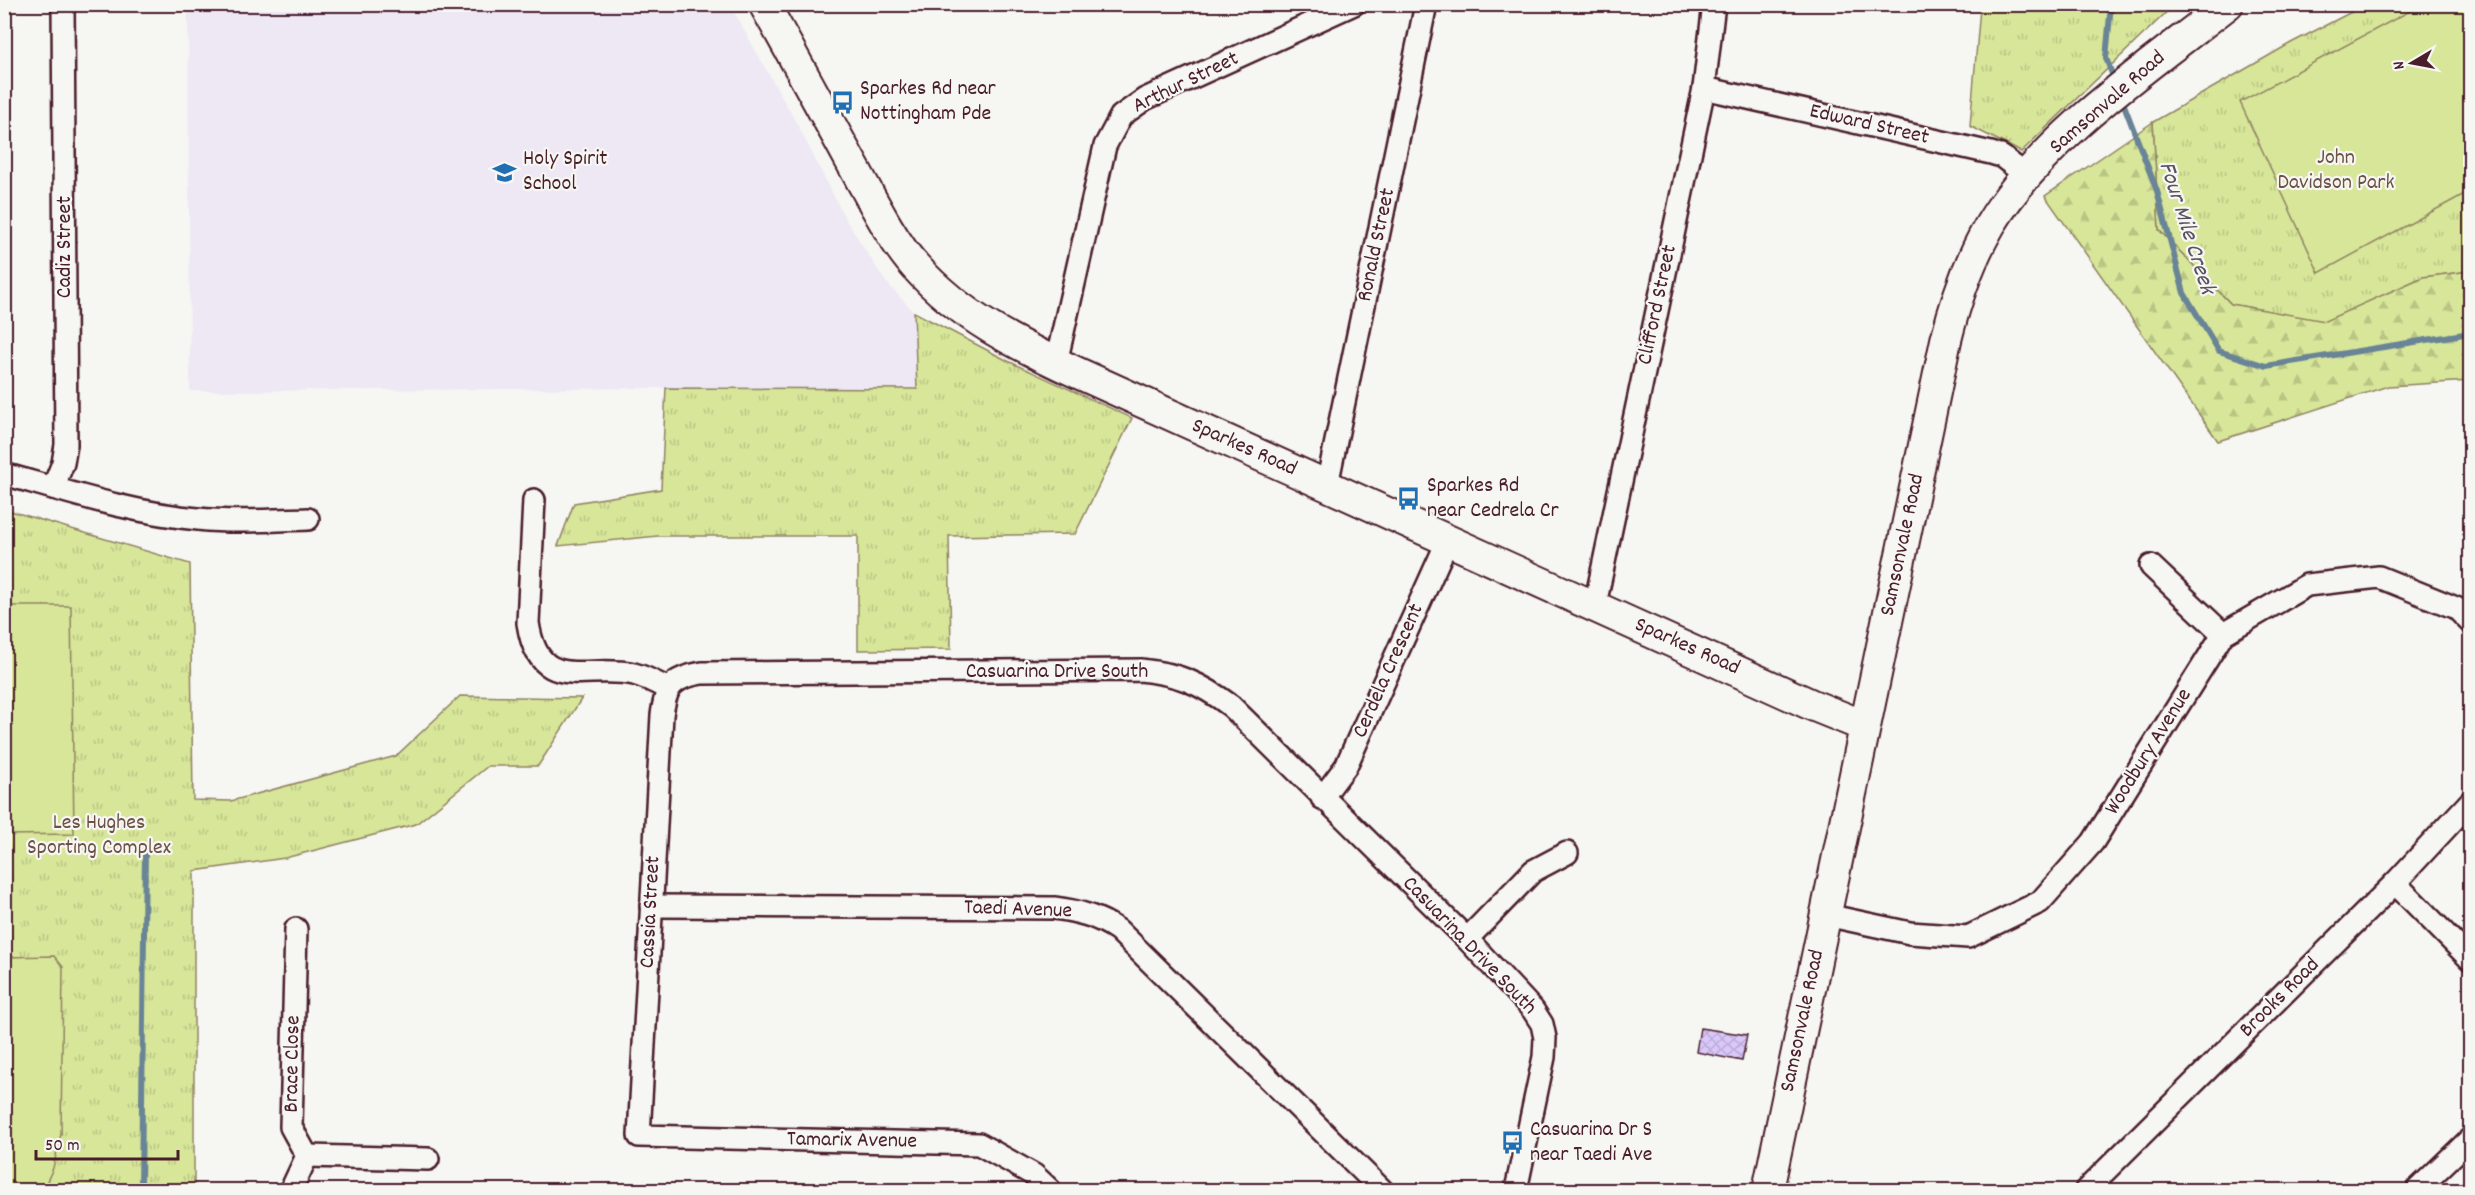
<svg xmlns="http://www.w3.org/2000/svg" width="2475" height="1195" font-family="Dekko,sans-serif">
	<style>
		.built { fill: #ede8f4 }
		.grass { fill: url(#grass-tufts); stroke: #908262; stroke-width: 1.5 }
		.forest { fill: url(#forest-firs); stroke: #908262; stroke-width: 1.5 }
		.pitch { fill: #d7e699; stroke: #908262; stroke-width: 1.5 }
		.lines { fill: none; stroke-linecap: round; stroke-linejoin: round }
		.stream { stroke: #698496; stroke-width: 6 }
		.building { fill: url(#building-cross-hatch); stroke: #4a1f2b; stroke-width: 1.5 }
		.street-casing { stroke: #4a1f2b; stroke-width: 26 }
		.secondary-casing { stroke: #4a1f2b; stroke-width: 34 }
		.street { stroke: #f6f6f2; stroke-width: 21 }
		.secondary { stroke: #f6f6f2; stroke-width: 30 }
		.labels { text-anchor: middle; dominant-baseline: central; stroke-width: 4.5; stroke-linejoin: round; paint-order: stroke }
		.street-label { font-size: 22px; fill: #4a1f2b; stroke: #f6f6f2 }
		.poi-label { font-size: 22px; fill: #4a1f2b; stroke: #f6f6f2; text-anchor: start }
		.park-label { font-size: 22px; fill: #6d5146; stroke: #f6f6f2 }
		.water-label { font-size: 24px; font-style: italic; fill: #5a5161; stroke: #f6f6f2 }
	</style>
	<defs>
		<pattern id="grass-tufts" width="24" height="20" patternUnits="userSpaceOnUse" patternTransform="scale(1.5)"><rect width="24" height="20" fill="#d7e699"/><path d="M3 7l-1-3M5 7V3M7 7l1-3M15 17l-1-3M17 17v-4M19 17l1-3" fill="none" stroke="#bac584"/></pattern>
		<pattern id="forest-firs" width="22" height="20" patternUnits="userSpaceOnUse" patternTransform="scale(1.5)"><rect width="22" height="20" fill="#d7e699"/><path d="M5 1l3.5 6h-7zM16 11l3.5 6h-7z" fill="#bac584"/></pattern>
		<pattern id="building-cross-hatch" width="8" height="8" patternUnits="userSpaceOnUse" patternTransform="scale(1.5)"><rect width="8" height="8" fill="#d9c8f9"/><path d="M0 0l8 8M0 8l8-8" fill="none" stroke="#bcabd6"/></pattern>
	</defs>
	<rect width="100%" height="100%" fill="#f6f6f2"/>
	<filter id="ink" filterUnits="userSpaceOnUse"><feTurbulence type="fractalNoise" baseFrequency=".0167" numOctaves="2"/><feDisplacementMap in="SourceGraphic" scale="12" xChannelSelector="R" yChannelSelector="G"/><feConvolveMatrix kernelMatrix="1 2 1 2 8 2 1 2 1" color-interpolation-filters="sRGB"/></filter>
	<g filter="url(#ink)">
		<path class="built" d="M188,5H730L797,124L846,220L885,281L914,312L917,389L666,388L190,391Z"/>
		<g class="grass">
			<path d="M1941,5H2174L2021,152L1970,126L1980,8Z"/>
			<path d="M2365,5H2470V271L2423,277L2325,322L2231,304L2159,230L2153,122L2291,43Z"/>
			<path d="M914,312L1008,361L1132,418L1075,534L949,536L951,649L858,650V536H658L558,546L574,503L661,489L666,388L917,389Z"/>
			<path d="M4,509L190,564L193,800L231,801L396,756L460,696L582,698L538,766H488L416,824L285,858L194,871V1190H5Z"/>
		</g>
		<path class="forest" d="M2153,122L2159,230L2231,304L2325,321L2423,277L2470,271V381L2388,386L2218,441L2045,196Z"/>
		<g class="pitch">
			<path d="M2421,5H2470V191L2319,273L2240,102Z"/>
			<path d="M5,606H71L74,834L5,835Z"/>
			<path d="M54,956L63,967L61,1134L53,1168L43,1190H5V957Z"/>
		</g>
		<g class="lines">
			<g class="stream">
				<path d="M2111,4L2106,58L2115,82"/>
				<path d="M2121,97L2157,191L2184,293L2219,351L2266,366L2470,333"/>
				<path d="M141,1190L145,850"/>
			</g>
		</g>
		<path class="building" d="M1700,1028L1747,1035L1742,1061L1696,1052Z"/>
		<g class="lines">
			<defs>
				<g id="street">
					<path d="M1704,88L1991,153L2001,156L2027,176"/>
					<path d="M1056,363L1105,146L1121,116L1145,99L1354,4"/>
					<path d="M4,474C68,492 132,513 198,519C234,523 272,520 308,519"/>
					<path d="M1327,485L1426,4"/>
					<path d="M53,488L63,463L66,445L63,4"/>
					<path d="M534,500L528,623C539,695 584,664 634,674C646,677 657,683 668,689"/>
					<path d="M2151,566L2223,634"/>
					<path d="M1595,605L1704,88L1714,4"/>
					<path d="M1322,798L1346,766L1448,540"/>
					<path d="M2395,883L2470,959"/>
					<path d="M651,906L1054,908C1078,911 1097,916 1118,930L1382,1190"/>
					<path d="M1826,915L1910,933L1968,937L2040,902L2093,842L2223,634L2307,585L2379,577L2456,608L2470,622"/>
					<path d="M1467,939L1533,871L1567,853"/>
					<path d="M307,1156L428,1159"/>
					<path d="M291,1190L307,1156L291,1127L296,929"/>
					<path d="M1050,1190L1034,1175L979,1144L639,1136L662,715C666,686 672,678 702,673L1141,670C1179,674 1200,683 1231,706L1467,939L1533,1010L1542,1024L1545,1038L1544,1057L1516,1190"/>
					<path d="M2086,1190L2395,883L2470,802"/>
					<path d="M2417,1190L2470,1139"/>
				</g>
				<g id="secondary">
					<path d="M764,4C795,59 825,114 855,169C871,198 893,242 915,266C960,317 1018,345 1078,373L1812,705L1864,726"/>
					<path d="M1768,1190L1946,340C1956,299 1969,261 1990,225C2043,137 2148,67 2228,4"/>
				</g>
			</defs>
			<use href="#street" class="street-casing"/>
			<use href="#secondary" class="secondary-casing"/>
			<use href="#street" class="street"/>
			<use href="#secondary" class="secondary"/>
		</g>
	</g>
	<defs>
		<symbol id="bus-bare" viewBox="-9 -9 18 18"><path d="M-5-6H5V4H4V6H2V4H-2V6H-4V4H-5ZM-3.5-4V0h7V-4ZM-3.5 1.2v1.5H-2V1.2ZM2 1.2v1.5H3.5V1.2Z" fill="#1f6fb2" stroke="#f6f6f2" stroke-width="2.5" paint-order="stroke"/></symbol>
		<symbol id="school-bare" viewBox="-9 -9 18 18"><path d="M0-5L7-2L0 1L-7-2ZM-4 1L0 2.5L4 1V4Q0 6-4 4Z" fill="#1f6fb2" stroke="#f6f6f2" stroke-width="2.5" paint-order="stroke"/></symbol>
	</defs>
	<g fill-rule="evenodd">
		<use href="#bus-bare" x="826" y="86" width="33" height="33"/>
		<use href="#school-bare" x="488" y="156" width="33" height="33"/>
		<use href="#bus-bare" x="1392" y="482" width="33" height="33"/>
		<use href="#bus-bare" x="1496" y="1126" width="33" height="33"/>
	</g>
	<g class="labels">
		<g class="street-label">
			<text transform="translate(1186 83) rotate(-26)">Arthur Street</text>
			<text transform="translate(2108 103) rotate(-41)">Samsonvale Road</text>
			<text transform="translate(1869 125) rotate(13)">Edward Street</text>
			<text transform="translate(1377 245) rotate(-78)">Ronald Street</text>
			<text transform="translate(65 247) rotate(-90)">Cadiz Street</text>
			<text transform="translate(1658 305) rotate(-78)">Clifford Street</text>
			<text transform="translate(1244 448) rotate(24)">Sparkes Road</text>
			<text transform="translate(1903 545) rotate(-78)">Samsonvale Road</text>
			<text transform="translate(1687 647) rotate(24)">Sparkes Road</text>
			<text transform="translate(1389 671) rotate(-66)">Cerdela Crescent</text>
			<text x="1057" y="672">Casuarina Drive South</text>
			<text transform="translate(2149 752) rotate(-58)">Woodbury Avenue</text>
			<text transform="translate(1018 910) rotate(2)">Taedi Avenue</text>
			<text transform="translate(651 912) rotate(-87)">Cassia Street</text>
			<text transform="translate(1469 946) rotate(46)">Casuarina Drive South</text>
			<text transform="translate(2280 998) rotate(-45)">Brooks Road</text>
			<text transform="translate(1803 1021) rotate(-78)">Samsonvale Road</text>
			<text transform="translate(293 1064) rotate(-89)">Brace Close</text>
			<text transform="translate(852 1141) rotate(1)">Tamarix Avenue</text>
		</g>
		<g class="poi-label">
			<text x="860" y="89">Sparkes Rd near<tspan x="860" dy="25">Nottingham Pde</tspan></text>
			<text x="523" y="159">Holy Spirit<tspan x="523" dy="25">School</tspan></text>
			<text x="1427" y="486">Sparkes Rd<tspan x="1427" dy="25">near Cedrela Cr</tspan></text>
			<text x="1530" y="1130">Casuarina Dr S<tspan x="1530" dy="25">near Taedi Ave</tspan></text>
		</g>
		<g class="park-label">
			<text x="2336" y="158">John<tspan x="2336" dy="25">Davidson Park</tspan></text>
			<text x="99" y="823">Les Hughes<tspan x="99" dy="25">Sporting Complex</tspan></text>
		</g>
		<g class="water-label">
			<text transform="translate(2186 228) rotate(72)">Four Mile Creek</text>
		</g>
	</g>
	<rect width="2475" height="1195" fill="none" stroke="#f6f6f2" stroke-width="24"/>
	<rect x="12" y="12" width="2451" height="1171" fill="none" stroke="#4a1f2b" stroke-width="2" filter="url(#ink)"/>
	<g transform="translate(2412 63) rotate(260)" stroke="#f6f6f2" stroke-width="4.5" paint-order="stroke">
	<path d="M0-4.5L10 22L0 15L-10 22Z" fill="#4a1f2b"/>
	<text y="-9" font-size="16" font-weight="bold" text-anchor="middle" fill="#4a1f2b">N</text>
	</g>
	<path d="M36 1150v9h142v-9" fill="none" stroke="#4a1f2b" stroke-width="3"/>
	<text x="45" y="1150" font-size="18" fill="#4a1f2b" stroke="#f6f6f2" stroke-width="4.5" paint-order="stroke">50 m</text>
</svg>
